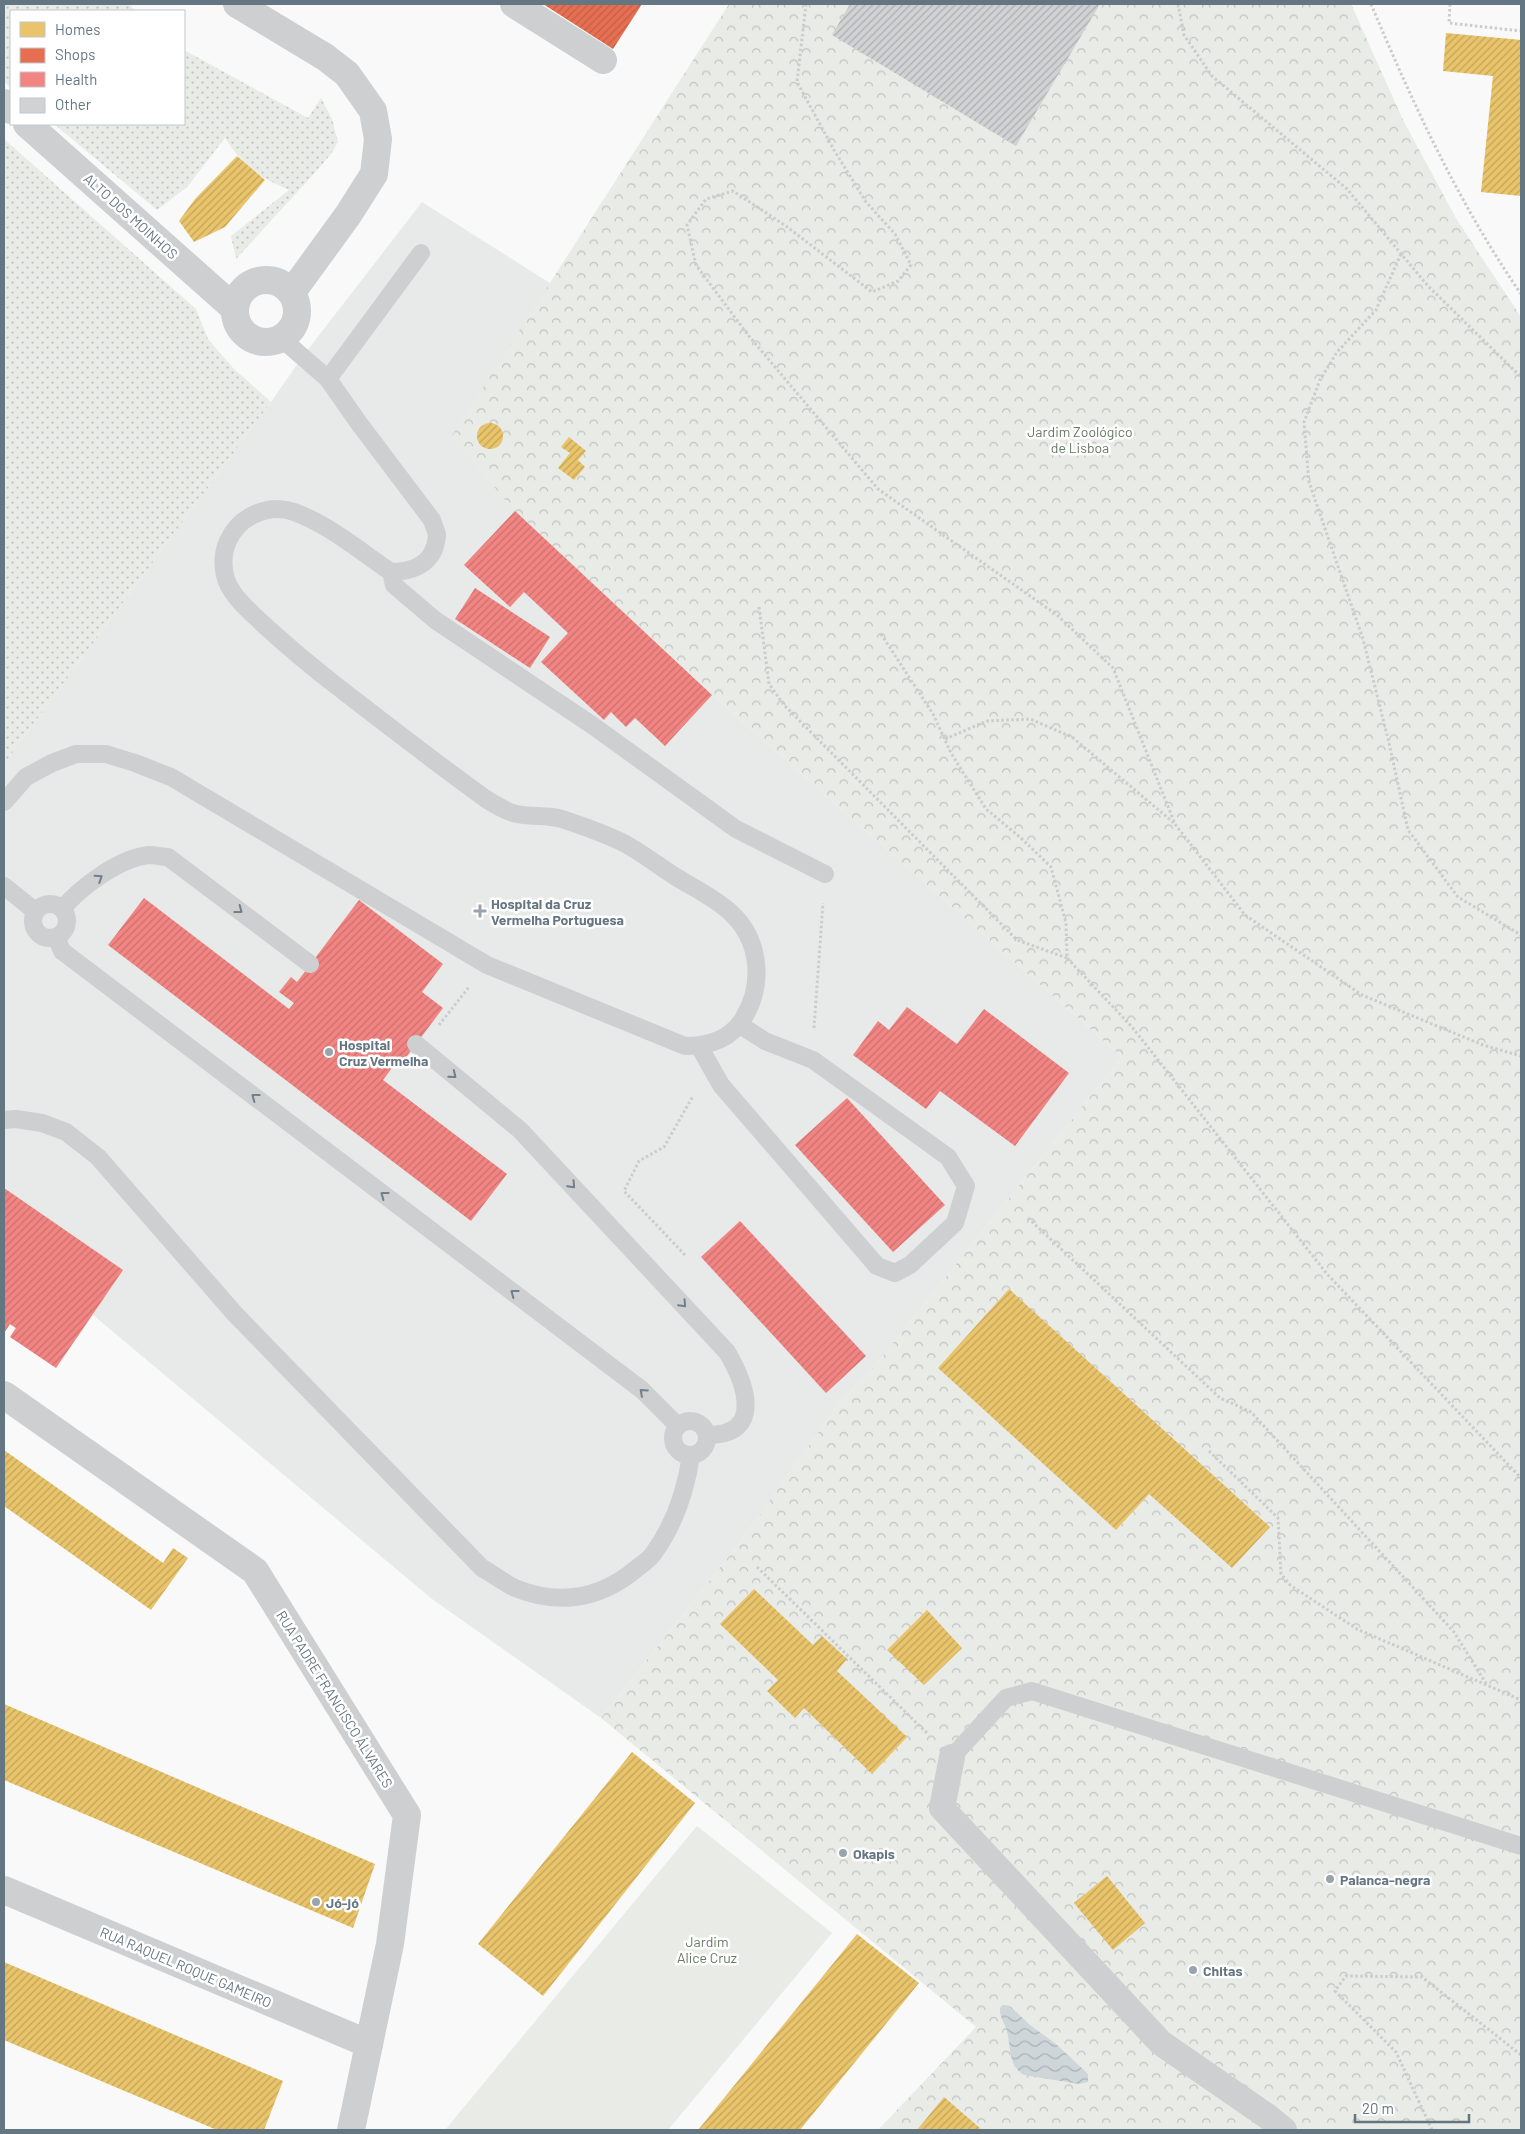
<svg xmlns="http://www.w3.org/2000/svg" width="1525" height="2134" font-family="Barlow,sans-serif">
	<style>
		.built { fill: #e8e9e9 }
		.grass { fill: url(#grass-dots) }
		.park { fill: url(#park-crowns) }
		.garden { fill: #e8ebe6 }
		.water { fill: url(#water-waves) }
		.homes { fill: url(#homes-hatch) }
		.shops { fill: url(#shops-hatch) }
		.health { fill: url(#health-hatch) }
		.building { fill: url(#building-hatch) }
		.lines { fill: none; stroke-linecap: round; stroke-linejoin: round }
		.path { stroke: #cbcccd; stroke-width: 3; stroke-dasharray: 2.5 2.5; stroke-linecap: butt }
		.service { stroke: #cecfd0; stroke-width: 18 }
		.pedestrian { stroke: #cecfd0; stroke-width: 26 }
		.minor { stroke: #cecfd0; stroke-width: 28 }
		.oneway { stroke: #707f8b }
		.poi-dot { fill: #99a4ac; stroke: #fff; stroke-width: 2 }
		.labels { text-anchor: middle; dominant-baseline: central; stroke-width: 5; stroke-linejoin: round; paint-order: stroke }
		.street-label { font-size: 14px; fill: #657683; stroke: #fff }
		.park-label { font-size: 14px; fill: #687a64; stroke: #fff }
		.poi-label { font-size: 14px; font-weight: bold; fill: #657683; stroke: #fff; text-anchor: start }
	</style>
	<defs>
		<pattern id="grass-dots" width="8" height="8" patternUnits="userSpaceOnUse" patternTransform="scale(1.25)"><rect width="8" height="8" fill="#e8ebe6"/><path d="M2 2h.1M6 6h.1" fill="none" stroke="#c0c3c0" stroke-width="1.8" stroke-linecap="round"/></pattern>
		<pattern id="park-crowns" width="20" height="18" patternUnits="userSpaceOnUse" patternTransform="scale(1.25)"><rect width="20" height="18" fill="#e8ebe6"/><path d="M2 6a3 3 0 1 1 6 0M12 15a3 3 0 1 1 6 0" fill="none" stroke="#c0c3c0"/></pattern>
		<pattern id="water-waves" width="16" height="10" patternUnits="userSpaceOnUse" patternTransform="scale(1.25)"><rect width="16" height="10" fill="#ced6d9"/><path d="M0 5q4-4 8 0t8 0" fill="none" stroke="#abb2b5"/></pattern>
		<pattern id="homes-hatch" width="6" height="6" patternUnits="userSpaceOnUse" patternTransform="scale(1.25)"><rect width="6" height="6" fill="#e9c46a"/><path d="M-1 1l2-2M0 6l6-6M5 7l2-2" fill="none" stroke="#c0a45d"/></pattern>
		<pattern id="shops-hatch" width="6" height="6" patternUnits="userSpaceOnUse" patternTransform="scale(1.25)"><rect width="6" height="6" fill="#e76f51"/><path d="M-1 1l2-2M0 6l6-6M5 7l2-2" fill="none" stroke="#bf6049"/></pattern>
		<pattern id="health-hatch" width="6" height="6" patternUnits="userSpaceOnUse" patternTransform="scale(1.25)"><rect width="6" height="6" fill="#f28482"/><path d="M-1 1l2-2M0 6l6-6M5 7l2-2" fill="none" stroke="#c87170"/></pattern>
		<pattern id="building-hatch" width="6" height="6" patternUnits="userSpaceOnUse" patternTransform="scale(1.25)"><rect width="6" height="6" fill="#d0d2d3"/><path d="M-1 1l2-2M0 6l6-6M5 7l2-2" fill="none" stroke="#acafb1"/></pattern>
	</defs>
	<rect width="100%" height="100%" fill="#f9f9f9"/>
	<path class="built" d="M422,202L556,287L649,637L712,695L1122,1057L873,1368L840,1402L741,1541L601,1718L432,1599L93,1315L56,1368L10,1337L15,1328L10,1325L4,1333V764L271,402L303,356Z"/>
	<g class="grass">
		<path d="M4,4H129L136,11H11V88L4,82Z"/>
		<path d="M184,50L308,118L321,98L332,119L338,142L331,154L312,176L236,259L231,236L289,190C260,178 242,165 225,138L187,187L157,210L54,124H184Z"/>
		<path d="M4,139L196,309L208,339L233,368L271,402L4,764Z"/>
	</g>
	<path class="park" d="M729,4H1351L1403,120L1457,220L1521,317V2130H878L976,2027L601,1718L741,1541L840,1402L873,1368L1122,1057L712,695L515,511L451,437Z"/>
	<path class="garden" d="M697,1826L832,1933L668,2130H445Z"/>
	<path class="water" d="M1003,2005L1011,2007L1030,2025L1056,2044L1088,2074V2082L1079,2084L1024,2075C1008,2066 1011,2047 1007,2031C1005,2023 999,2017 1000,2008Z"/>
	<g class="homes">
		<path d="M572,4H608L597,20Z"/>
		<path d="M1446,33L1521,40V196L1481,192L1493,76L1443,71Z"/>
		<path d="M237,156L265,180L225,227L194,242L179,221L195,199Z"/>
		<circle cx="490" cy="436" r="13"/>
		<path d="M569,437L586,451L578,460L585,467L574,480L558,468L570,453L561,447Z"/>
		<path d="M1009,1289L1270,1527L1232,1568L1149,1494L1116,1530L938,1368Z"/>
		<path d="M4,1450L163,1563L173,1548L188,1558L151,1610L4,1506Z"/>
		<path d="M754,1589L813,1645L822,1636L847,1659L837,1671L907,1737L872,1774L804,1708L795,1718L767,1691L778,1680L720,1624Z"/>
		<path d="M927,1610L962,1648L924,1685L887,1650Z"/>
		<path d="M4,1704L375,1864L353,1928L4,1780Z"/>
		<path d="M632,1752L695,1803L543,1996L478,1944Z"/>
		<path d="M1107,1876L1145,1923L1113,1950L1074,1903Z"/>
		<path d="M857,1934L919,1983L800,2130H698Z"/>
		<path d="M4,1962L283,2081L264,2130H217L4,2040Z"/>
		<path d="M944,2097L980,2128L979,2130H917Z"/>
	</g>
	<path class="shops" d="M543,4H642L613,49Z"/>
	<g class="health">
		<path d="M515,511L712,695L665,746L635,718L626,727L611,712L604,720L541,662L568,633L524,592L510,607L464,565Z"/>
		<path d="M475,588L550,637L530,668L455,619Z"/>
		<path d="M144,898L289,1009L294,1003L279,992L291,977L297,982L359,900L443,964L422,992L443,1008L401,1064L397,1061L383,1080L507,1174L471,1221L108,945Z"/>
		<path d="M907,1007L957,1044L984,1009L1069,1073L1015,1146L940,1091L926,1109L853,1055L878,1021L889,1030Z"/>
		<path d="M847,1098L945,1205L893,1252L795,1145Z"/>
		<path d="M4,1188L123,1270L56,1368L10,1337L16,1328L10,1324L4,1333Z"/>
		<path d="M740,1221L866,1356L826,1393L701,1257Z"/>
	</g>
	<path class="building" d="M850,4H1100L1016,146L832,35Z"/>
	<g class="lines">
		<g class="path">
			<path d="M806,4L797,82L834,150L866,202L895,234L911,265L898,281L872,292L786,226L733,191L706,199L687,225L696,265L748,335L878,489L1057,615L1113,668L1175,824L1245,915L1362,995L1483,1045L1521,1056"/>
			<path d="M1178,4L1184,35L1212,76L1347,189L1428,286L1521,377"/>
			<path d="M1371,4C1413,104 1459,204 1521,294"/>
			<path d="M1450,4L1449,23L1521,31"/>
			<path d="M1401,254L1376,310L1337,352L1320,380L1304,422L1309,482L1363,639L1389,743L1408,830L1458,897L1521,935"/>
			<path d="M759,607L769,684L784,705L1017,940L1067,958"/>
			<path d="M881,634L933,714L951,753L986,809L1021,838L1051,867L1066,923L1067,958L1132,1027L1327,1274L1521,1478"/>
			<path d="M945,739L987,721L1030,719L1072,737L1174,823"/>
			<path d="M439,1025L469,987"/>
			<path d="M814,1028L823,903"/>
			<path d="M1028,1218L1220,1398L1251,1412L1454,1632L1487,1685"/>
			<path d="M685,1255L624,1191L639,1161L664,1147L693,1096"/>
			<path d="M1209,1451L1278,1518L1281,1574L1290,1585L1357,1629L1521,1700"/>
			<path d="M757,1567L928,1734"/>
			<path d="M1432,2130L1396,2052L1335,1991L1346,1976L1422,1977L1521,2055"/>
		</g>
		<g class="service">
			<path d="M282,339L328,379L358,422L432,520C433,524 436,530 437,535C437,538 436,542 435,546C429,566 409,572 391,572"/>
			<path d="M328,379L421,253"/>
			<path d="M4,802L26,777L52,763L76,754H106L135,763L171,777L487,965L685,1046C708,1046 730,1040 743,1019C764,985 761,940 730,912C715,898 694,888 676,877C660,867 645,855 629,846C610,835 582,826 562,819C546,814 528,818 513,813C504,810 494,804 486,799C436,763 387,725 338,687C312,667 287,646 263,624C252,613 240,604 232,591C222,577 221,556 228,541C239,516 269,503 294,512C328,524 361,552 391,572L394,585L435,620L592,725L736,829L825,874"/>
			<path d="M4,886L35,911"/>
			<circle cx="50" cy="921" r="17"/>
			<path d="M62,909C81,887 119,858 149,855C155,855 162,857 168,857L310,964"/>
			<path d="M56,937L62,951L642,1390L678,1426"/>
			<path d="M416,1044L520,1130L727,1352C746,1384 764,1435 708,1435"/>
			<path d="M699,1046L721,1085L877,1266L895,1273L910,1265L955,1223L966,1186L948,1157L813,1060L765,1041L740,1025"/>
			<path d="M4,1120L16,1119L42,1123L66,1132L98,1157L235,1314L482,1568C493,1574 504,1583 515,1588C559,1606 600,1599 636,1569C642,1564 649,1560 653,1554C675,1524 686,1491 691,1455"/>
			<circle cx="690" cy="1438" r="17"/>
			<path d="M952,1757L1006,1698L1032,1691L1521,1846"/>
		</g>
		<path class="pedestrian" d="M952,1757L942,1808L1161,2043L1267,2116L1284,2130"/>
		<g class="minor">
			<path d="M237,4L325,57L347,74L373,111L378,139L374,174L348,215L292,292"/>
			<path d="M514,4L603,60"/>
			<path d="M4,103L11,110"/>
			<path d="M27,124L234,308"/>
			<circle cx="266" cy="311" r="31"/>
			<path d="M4,1395L255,1571L407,1815L390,1944L351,2130"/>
			<path d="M4,1890L369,2044"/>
		</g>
	</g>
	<defs><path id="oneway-chevron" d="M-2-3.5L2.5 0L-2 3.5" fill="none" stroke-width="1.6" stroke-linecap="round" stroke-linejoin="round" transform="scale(1.25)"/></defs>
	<g class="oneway">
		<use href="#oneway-chevron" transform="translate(99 878) rotate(-33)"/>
		<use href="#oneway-chevron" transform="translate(239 910) rotate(37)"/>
		<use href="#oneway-chevron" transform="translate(453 1075) rotate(39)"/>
		<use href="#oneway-chevron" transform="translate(255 1097) rotate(-143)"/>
		<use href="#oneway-chevron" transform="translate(572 1185) rotate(47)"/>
		<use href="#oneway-chevron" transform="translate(384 1195) rotate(-143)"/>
		<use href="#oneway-chevron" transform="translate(514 1293) rotate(-143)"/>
		<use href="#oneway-chevron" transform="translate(683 1304) rotate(47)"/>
		<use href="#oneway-chevron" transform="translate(643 1392) rotate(-138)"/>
	</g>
	<g class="poi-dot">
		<path d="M477.5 903.5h5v5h5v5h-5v5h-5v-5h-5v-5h5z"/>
		<circle cx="329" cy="1052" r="5"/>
		<circle cx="843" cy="1853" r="5"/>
		<circle cx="1330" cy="1879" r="5"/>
		<circle cx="316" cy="1902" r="5"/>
		<circle cx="1193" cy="1970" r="5"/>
	</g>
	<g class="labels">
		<g class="street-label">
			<text transform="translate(131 216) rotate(42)">ALTO DOS MOINHOS</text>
			<text transform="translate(335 1699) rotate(58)">RUA PADRE FRANCISCO ÁLVARES</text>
			<text transform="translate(186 1967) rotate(23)">RUA RAQUEL ROQUE GAMEIRO</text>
		</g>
		<g class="park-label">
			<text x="1080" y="431">Jardim Zoológico<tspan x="1080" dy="16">de Lisboa</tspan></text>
			<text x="707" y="1941">Jardim<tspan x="707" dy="16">Alice Cruz</tspan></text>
		</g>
		<g class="poi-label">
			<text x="491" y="903">Hospital da Cruz<tspan x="491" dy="16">Vermelha Portuguesa</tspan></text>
			<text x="339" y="1044">Hospital<tspan x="339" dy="16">Cruz Vermelha</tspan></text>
			<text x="853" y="1853">Okapis</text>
			<text x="1340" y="1879">Palanca-negra</text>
			<text x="326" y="1902">Jó-jó</text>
			<text x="1203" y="1970">Chitas</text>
		</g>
	</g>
	<rect width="1525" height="2134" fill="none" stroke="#657683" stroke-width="10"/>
	<rect x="10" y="10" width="175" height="115" fill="#ffffff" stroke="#c1c8cd"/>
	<rect x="20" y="22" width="25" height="15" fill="#e9c46a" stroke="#c1c8cd"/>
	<text x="55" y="35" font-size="15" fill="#657683">Homes</text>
	<rect x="20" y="48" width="25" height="15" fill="#e76f51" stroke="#c1c8cd"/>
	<text x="55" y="60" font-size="15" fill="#657683">Shops</text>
	<rect x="20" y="72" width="25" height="15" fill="#f28482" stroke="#c1c8cd"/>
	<text x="55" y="85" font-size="15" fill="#657683">Health</text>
	<rect x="20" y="98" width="25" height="15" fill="#d0d2d3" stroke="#c1c8cd"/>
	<text x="55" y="110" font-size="15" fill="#657683">Other</text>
	<path d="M1355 2114v8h114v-8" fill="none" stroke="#657683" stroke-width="2.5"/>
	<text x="1362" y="2114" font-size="15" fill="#657683" stroke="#ffffff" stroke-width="4" paint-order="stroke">20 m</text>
</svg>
